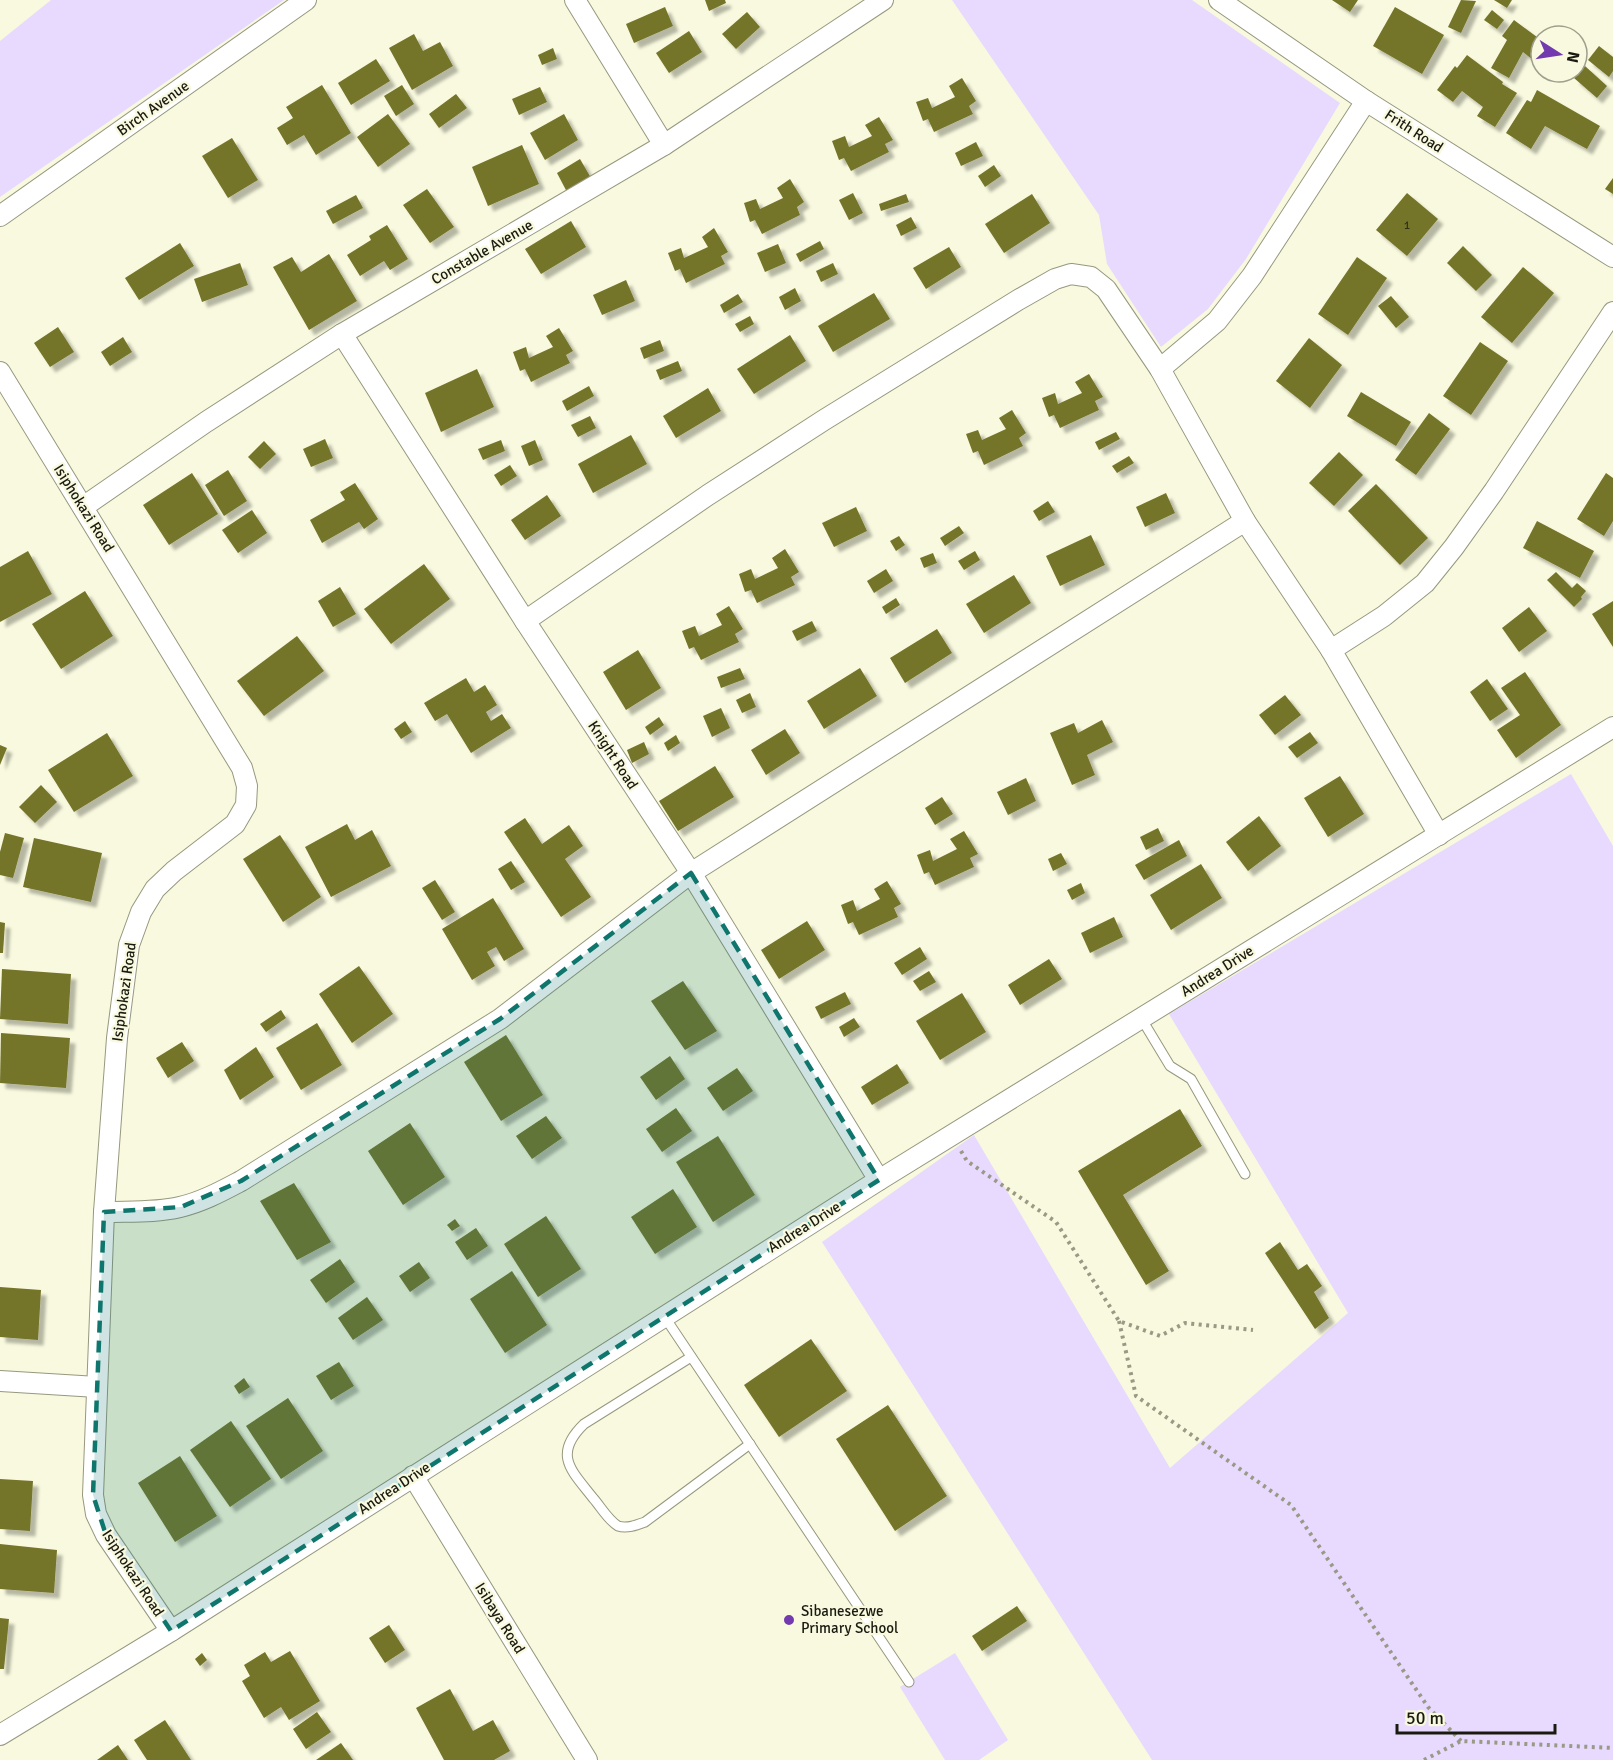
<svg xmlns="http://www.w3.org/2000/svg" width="1613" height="1760" font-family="Signika,sans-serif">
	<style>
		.green { fill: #e8daff }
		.building { fill: #74742c; filter: url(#shadow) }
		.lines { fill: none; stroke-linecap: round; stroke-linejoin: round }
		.lane-casing { stroke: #97987f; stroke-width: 11 }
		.street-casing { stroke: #97987f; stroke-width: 22 }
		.path { stroke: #999986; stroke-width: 4; stroke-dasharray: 3 4.5; stroke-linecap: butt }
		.lane { stroke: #fff; stroke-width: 9 }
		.street { stroke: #fff; stroke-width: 20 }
		.marked { fill: #0f766e; fill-opacity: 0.2; stroke: #0f766e; stroke-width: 4.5; stroke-dasharray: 12 8; stroke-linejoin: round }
		.poi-dot { fill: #7339af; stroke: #f8f9de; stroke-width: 2 }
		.labels { text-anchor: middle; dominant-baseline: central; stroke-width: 4.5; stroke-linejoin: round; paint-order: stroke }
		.number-label { font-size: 12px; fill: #303018 }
		.street-label { font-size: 15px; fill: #1a1a11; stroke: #f8f9de }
		.poi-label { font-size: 15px; fill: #1a1a11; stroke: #f8f9de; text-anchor: start }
	</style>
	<defs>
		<filter id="shadow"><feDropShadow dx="5.5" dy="5.5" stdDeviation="1.5" flood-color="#0004"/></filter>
	</defs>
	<rect width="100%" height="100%" fill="#f8f9de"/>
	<g class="green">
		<path d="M51,0H284L0,197V41Z"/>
		<path d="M952,0H1192L1340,103L1246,259L1208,309L1161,347L1107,264L1099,215Z"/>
		<path d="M1571,774L1613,846V1760H1152L822,1242L974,1135L1170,1468L1348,1313L1169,1014Z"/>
		<path d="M955,1653L1008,1740L979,1760H945L900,1687Z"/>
	</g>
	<g class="building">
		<path d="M705,0H725L726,3L709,11Z"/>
		<path d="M1332,0H1358L1350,12Z"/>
		<path d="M1461,0L1476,1L1461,33L1448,27Z"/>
		<path d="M1494,0H1512L1507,8Z"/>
		<path d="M665,7L673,26L634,43L626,24Z"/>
		<path d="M1395,7L1444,35L1422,74L1373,46Z"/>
		<path d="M1492,10L1504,20L1497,29L1484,20Z"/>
		<path d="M747,12L760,27L736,49L722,34Z"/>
		<path d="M1514,20L1541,40V49L1533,60L1523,52L1509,78L1491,68L1507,40L1502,36Z"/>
		<path d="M689,31L702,52L669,73L656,53Z"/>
		<path d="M414,34L423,51L440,42L453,66L412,90L389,48Z"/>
		<path d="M1599,46L1613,57V71L1609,77L1588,60Z"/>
		<path d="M553,48L557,59L542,65L538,55Z"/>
		<path d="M1467,55L1503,82L1502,84L1517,93L1495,127L1477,116L1483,107L1462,91L1453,102L1437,90L1455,66L1457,68Z"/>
		<path d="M376,59L390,81L351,105L338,83Z"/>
		<path d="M1585,66L1607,86L1597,98L1574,78Z"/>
		<path d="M962,78L976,101L969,106L973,114L934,132L928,119L923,121L916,102L928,98L932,108L955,97L949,86Z"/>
		<path d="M322,85L351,133L316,155L304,135L287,145L277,128L293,118L286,107Z"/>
		<path d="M402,85L414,104L396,116L384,96Z"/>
		<path d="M540,87L547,102L519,115L512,99Z"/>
		<path d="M1537,90L1600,126L1587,149L1545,126L1531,149L1506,133L1527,100L1531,102Z"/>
		<path d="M456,94L467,108L439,128L429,114Z"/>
		<path d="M388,114L410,144L378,167L357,137Z"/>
		<path d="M564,114L578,140L545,160L530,133Z"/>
		<path d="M879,117L893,140L885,144L889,152L851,171L844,158L839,160L832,141L845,136L849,147L872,136L865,125Z"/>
		<path d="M232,138L258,180L228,198L202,156Z"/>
		<path d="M976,142L983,156L961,166L955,153Z"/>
		<path d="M522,145L539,184L488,206L472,167Z"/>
		<path d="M580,159L591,178L567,192L557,173Z"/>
		<path d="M994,165L1001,176L985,187L978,176Z"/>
		<path d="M1613,178V194L1605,189Z"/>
		<path d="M790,179L804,202L797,207L800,215L762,234L755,220L750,222L744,203L756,199L760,209L783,198L777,188Z"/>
		<path d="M427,189L454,227L430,243L403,205Z"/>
		<path d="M853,193L863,213L849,220L839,200Z"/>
		<path d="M1407,193L1438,219L1407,256L1376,230Z"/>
		<path d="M906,194L909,202L881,211L879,204Z"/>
		<path d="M1032,194L1050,223L1004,253L985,224Z"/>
		<path d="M356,195L363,208L333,224L326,211Z"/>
		<path d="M911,217L917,228L901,236L896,225Z"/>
		<path d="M571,221L586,247L541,274L525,249Z"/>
		<path d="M387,225L408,259L390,270L384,261L360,276L347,255L371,240L369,236Z"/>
		<path d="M714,228L728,252L721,256L725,264L686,283L680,269L675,271L668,253L681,248L684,258L708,247L702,237Z"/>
		<path d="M820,241L824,249L800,262L796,254Z"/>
		<path d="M180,243L194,266L139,300L125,278Z"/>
		<path d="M778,244L786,263L765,272L757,253Z"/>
		<path d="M1463,246L1492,275L1476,291L1447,263Z"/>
		<path d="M949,247L961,267L926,289L913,268Z"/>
		<path d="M329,254L357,301L309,330L273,267L292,257L301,272Z"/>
		<path d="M1357,257L1387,278L1348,335L1318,314Z"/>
		<path d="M240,263L248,285L202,302L194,279Z"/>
		<path d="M833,263L838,274L821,282L816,271Z"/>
		<path d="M1523,267L1554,293L1512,343L1481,317Z"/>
		<path d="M626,280L635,301L602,315L593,295Z"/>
		<path d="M795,288L801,301L785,310L779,297Z"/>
		<path d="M874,293L890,319L833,352L818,326Z"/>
		<path d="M738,294L743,302L724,313L720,305Z"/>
		<path d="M1391,296L1409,317L1396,328L1378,306Z"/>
		<path d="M750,316L754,324L740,332L735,324Z"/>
		<path d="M58,327L74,352L50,367L34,343Z"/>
		<path d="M559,328L573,351L566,355L570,363L531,382L525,369L520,371L513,352L526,347L529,358L553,347L546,336Z"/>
		<path d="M790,335L806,361L754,394L737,369Z"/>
		<path d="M123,337L132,352L110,366L101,352Z"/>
		<path d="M1309,338L1342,365L1310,408L1276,381Z"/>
		<path d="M660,340L664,351L644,359L640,348Z"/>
		<path d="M1480,342L1508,361L1471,415L1443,396Z"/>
		<path d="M678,361L682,371L660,380L656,370Z"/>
		<path d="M477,369L494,407L441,432L425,393Z"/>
		<path d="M1089,374L1103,397L1095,401L1099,410L1060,428L1054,415L1049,417L1042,398L1055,393L1058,404L1082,393L1075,382Z"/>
		<path d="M589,386L594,396L567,411L562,401Z"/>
		<path d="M708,388L721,411L676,438L663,416Z"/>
		<path d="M1361,392L1411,422L1396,446L1347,416Z"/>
		<path d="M1012,410L1026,433L1019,438L1023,446L984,465L978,451L973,453L966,434L978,430L982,440L1006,429L999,418Z"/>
		<path d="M1429,413L1450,429L1416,475L1395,460Z"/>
		<path d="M590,416L596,428L578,437L571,425Z"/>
		<path d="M1116,432L1120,439L1099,450L1095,442Z"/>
		<path d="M631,435L647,464L593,493L578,464Z"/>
		<path d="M325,439L333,458L311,467L303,449Z"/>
		<path d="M501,440L505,451L483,460L478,449Z"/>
		<path d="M535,440L543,460L529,466L521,446Z"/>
		<path d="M264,441L276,454L260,469L248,457Z"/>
		<path d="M1339,452L1363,475L1334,506L1309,483Z"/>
		<path d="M1129,456L1134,463L1117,473L1112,466Z"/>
		<path d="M510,465L517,476L501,486L494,475Z"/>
		<path d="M228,470L247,501L224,516L205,485Z"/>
		<path d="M192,473L218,514L169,545L143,505Z"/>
		<path d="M1606,473L1613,478V521L1604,536L1577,519Z"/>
		<path d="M355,483L378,519L364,529L359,522L322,543L310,520L345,500L340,492Z"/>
		<path d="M1376,484L1428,538L1400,565L1348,511Z"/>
		<path d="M1166,493L1175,513L1145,527L1136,507Z"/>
		<path d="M547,495L561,516L525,540L511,520Z"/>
		<path d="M1048,501L1055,512L1039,521L1033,511Z"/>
		<path d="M856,507L867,531L834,547L822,523Z"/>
		<path d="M252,510L267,533L238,553L222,530Z"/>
		<path d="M1537,521L1594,551L1580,578L1523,548Z"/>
		<path d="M959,526L964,533L945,546L940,538Z"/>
		<path d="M1091,535L1105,565L1060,586L1046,556Z"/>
		<path d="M899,536L905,545L896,551L890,541Z"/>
		<path d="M785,549L799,572L791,577L795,585L757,603L751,590L745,592L739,574L751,569L755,579L778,568L772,558Z"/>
		<path d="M28,551L52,594L0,622V567Z"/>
		<path d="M975,551L980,560L964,570L958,561Z"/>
		<path d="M933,553L937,563L924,568L920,558Z"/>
		<path d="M424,564L450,599L391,644L364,609Z"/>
		<path d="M886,569L893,581L874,593L867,581Z"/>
		<path d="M1556,572L1572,588L1577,583L1586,591L1581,597L1582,599L1574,607L1547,580Z"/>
		<path d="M1014,575L1031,603L984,633L966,604Z"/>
		<path d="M340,587L356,614L333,627L318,601Z"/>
		<path d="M85,591L113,636L61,669L32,624Z"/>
		<path d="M896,598L900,605L886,614L882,607Z"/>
		<path d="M1613,601V647L1592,614Z"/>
		<path d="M729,606L743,629L735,634L739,642L701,660L694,647L689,649L682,631L695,626L699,636L722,625L716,614Z"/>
		<path d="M1529,607L1547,631L1519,652L1502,628Z"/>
		<path d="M812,621L817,631L797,641L792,631Z"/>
		<path d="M937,629L952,653L905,683L890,658Z"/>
		<path d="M297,636L324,671L264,716L237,681Z"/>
		<path d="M638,650L661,688L626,710L603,672Z"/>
		<path d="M740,668L745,679L721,688L717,677Z"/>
		<path d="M860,668L877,696L824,729L807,701Z"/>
		<path d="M1525,672L1561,725L1516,758L1497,730L1520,715L1501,688Z"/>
		<path d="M466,678L474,692L485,685L497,705L486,712L491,721L502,714L511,728L471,753L447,714L435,721L424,703Z"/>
		<path d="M1487,679L1508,709L1490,721L1470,692Z"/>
		<path d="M750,693L756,707L742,713L736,700Z"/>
		<path d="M1285,695L1301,715L1275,735L1259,715Z"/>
		<path d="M721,708L730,728L712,737L703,716Z"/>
		<path d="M659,717L664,725L650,735L645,727Z"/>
		<path d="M1102,720L1113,742L1087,755L1095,775L1072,785L1050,733L1074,723L1078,733Z"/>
		<path d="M405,721L412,732L401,739L394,729Z"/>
		<path d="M785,729L800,753L766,775L751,750Z"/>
		<path d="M1310,732L1318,743L1297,758L1288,747Z"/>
		<path d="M107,733L133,776L74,812L48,770Z"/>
		<path d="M676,735L680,743L668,751L664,743Z"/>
		<path d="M644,742L649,754L632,763L627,750Z"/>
		<path d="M0,745L7,748L0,765Z"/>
		<path d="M715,766L734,797L678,831L659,801Z"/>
		<path d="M1340,776L1364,814L1328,837L1304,798Z"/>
		<path d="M1026,778L1036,801L1008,815L997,792Z"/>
		<path d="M41,785L57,802L35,823L19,807Z"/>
		<path d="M942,797L953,814L935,825L925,808Z"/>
		<path d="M1259,816L1281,846L1248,871L1226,842Z"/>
		<path d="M525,818L542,844L569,825L583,846L565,859L591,897L561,917L504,832Z"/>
		<path d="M347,824L355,840L372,830L391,866L331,897L305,847Z"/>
		<path d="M1158,828L1164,841L1146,850L1140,837Z"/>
		<path d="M964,831L978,854L970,858L974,867L935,885L929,872L924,874L917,855L930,850L933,861L957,849L950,839Z"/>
		<path d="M5,833L24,838L13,878L0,875V852Z"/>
		<path d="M280,835L321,897L283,922L243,859Z"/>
		<path d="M34,838L102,853L91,902L23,887Z"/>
		<path d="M1179,840L1187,856L1144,880L1135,865Z"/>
		<path d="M1061,853L1067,864L1053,871L1048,859Z"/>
		<path d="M511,861L525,882L511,890L498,869Z"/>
		<path d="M1201,864L1222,898L1171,930L1150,895Z"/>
		<path d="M435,880L455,912L442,920L422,888Z"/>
		<path d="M887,881L901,904L894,908L898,917L859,935L853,922L848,924L841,905L853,900L857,911L880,899L874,889Z"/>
		<path d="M1081,883L1085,893L1072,900L1067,890Z"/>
		<path d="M493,898L524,949L504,961L496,947L487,952L495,966L472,980L442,929Z"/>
		<path d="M1114,917L1123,937L1090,953L1081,933Z"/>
		<path d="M807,921L825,950L779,979L761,950Z"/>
		<path d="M0,922L5,923L3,953H0Z"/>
		<path d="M920,947L927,959L902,975L894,963Z"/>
		<path d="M1049,959L1062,979L1020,1005L1008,985Z"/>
		<path d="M359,966L393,1014L352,1043L319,994Z"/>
		<path d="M2,969L71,974L68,1024L0,1019Z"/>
		<path d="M929,971L936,982L920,991L913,981Z"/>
		<path d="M683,981L717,1031L685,1050L651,1001Z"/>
		<path d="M845,992L851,1004L821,1019L815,1007Z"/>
		<path d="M962,993L986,1032L940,1060L916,1021Z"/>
		<path d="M281,1010L286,1018L266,1032L260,1024Z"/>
		<path d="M854,1018L860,1027L844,1037L839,1027Z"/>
		<path d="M317,1023L342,1065L301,1090L276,1048Z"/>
		<path d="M1,1033L70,1038L66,1088L0,1083Z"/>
		<path d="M506,1035L543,1095L501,1121L464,1062Z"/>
		<path d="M182,1042L194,1061L168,1078L156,1058Z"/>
		<path d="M256,1047L274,1077L240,1100L224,1070Z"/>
		<path d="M670,1056L685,1079L656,1100L640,1077Z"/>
		<path d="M897,1064L909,1083L872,1105L861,1087Z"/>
		<path d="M737,1068L753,1091L723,1111L707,1088Z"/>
		<path d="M676,1108L692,1131L662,1152L646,1129Z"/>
		<path d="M1180,1109L1202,1146L1123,1195L1169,1271L1146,1285L1078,1171Z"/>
		<path d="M546,1116L562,1138L532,1159L516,1136Z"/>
		<path d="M410,1123L445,1177L403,1205L368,1151Z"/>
		<path d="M718,1136L755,1195L713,1222L676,1162Z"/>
		<path d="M294,1183L331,1242L297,1260L260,1201Z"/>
		<path d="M673,1189L697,1227L655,1254L631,1217Z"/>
		<path d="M546,1216L581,1269L538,1297L504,1244Z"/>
		<path d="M455,1219L460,1226L452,1231L447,1225Z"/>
		<path d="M476,1228L488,1246L467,1260L455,1242Z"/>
		<path d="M1280,1242L1298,1270L1307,1264L1322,1286L1314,1292L1329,1318L1315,1329L1265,1253Z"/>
		<path d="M340,1259L355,1282L326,1303L310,1280Z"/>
		<path d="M419,1262L430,1278L410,1292L399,1276Z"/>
		<path d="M512,1271L547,1325L505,1353L470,1299Z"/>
		<path d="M0,1287L41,1290L38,1340L0,1337Z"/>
		<path d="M367,1297L383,1320L353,1340L338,1318Z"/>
		<path d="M811,1339L847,1391L779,1437L744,1385Z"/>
		<path d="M339,1362L354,1386L331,1400L316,1376Z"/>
		<path d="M244,1378L250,1387L239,1394L234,1386Z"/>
		<path d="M288,1398L323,1451L281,1479L246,1426Z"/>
		<path d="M888,1405L947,1496L895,1531L836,1439Z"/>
		<path d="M231,1421L271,1479L230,1507L190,1450Z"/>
		<path d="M180,1456L217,1516L175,1542L138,1483Z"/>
		<path d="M0,1479L33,1481L30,1531L0,1529Z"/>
		<path d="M0,1544L57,1550L54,1593L0,1589Z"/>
		<path d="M1017,1606L1027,1621L982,1651L972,1636Z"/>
		<path d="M0,1618L9,1619L4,1669H0Z"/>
		<path d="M389,1625L405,1650L385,1663L369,1638Z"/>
		<path d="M290,1651L320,1701L289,1720L281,1707L264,1718L242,1681L250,1676L244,1665L265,1652L271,1662Z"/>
		<path d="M202,1653L207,1660L200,1666L195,1659Z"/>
		<path d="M450,1689L473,1731L493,1720L510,1751L494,1760H444L416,1708Z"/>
		<path d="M317,1712L331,1732L306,1749L293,1729Z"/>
		<path d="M165,1720L191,1760H147L134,1740Z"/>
		<path d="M341,1743L353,1760H316Z"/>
		<path d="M118,1745L128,1760H97Z"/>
	</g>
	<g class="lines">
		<defs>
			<g id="lane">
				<path d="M1141,1018L1170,1066L1191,1079L1245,1174"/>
				<path d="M664,1316L909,1682"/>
				<path d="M691,1357L584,1424C552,1455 572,1471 593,1498C601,1507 608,1520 618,1526C627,1529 637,1525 645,1522L750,1444"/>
			</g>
			<g id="street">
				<path d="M575,0L664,145"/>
				<path d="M1219,0L1366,101L1613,257"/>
				<path d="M0,216L306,0"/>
				<path d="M342,334L525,621L691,873L879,1180"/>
				<path d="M1160,369L1217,321L1252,276L1366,101"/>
				<path d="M0,372L242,768L247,786L246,805L235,824L174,871L155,889L141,912L129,945L117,1038L104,1212L93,1495L96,1514L106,1535L171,1631"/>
				<path d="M83,507L206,422L342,334L664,145L883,0"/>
				<path d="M525,621L708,495L824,420L1018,300L1055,279L1071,274L1091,277L1106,289L1160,369L1245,521L1331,650L1439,835"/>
				<path d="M1331,650L1384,616L1425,583L1454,547L1494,491L1613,312"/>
				<path d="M104,1212C129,1211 155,1213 180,1207C202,1202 222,1191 241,1181L500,1019L691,873L1245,521"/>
				<path d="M0,1381L97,1387"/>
				<path d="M413,1476L587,1760"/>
				<path d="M0,1735L171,1631L879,1180L1613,727"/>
			</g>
		</defs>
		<use href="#lane" class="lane-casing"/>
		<use href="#street" class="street-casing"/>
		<g class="path">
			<path d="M961,1151L967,1161L1056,1222L1119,1321L1160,1336L1185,1323L1253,1330"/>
			<path d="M1119,1321L1136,1396L1291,1505L1428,1707L1461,1741"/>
			<path d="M1424,1760L1461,1741L1613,1748"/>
		</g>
		<use href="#lane" class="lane"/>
		<use href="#street" class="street"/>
	</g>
	<path class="marked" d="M691,873L879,1180L171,1631L106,1535L93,1495L104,1212L181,1207L241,1181L500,1019Z"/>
	<circle class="poi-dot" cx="789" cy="1620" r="6"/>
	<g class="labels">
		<g class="number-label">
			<text x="1407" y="225">1</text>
		</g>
		<g class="street-label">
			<text transform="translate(153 108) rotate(-35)">Birch Avenue</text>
			<text transform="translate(1414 131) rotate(33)">Frith Road</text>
			<text transform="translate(482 252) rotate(-30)">Constable Avenue</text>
			<text transform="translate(84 508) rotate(58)">Isiphokazi Road</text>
			<text transform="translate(613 755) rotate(57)">Knight Road</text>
			<text transform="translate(1217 971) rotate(-32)">Andrea Drive</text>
			<text transform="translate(124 992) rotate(-82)">Isiphokazi Road</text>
			<text transform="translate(804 1227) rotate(-32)">Andrea Drive</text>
			<text transform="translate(394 1488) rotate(-33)">Andrea Drive</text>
			<text transform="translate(133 1573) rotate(57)">Isiphokazi Road</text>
			<text transform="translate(500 1618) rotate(58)">Isibaya Road</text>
		</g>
		<g class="poi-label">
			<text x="801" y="1611">Sibanesezwe<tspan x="801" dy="17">Primary School</tspan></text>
		</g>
	</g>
	<g transform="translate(1559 54) rotate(102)"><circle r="28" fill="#f8f9de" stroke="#9fa08c" stroke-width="1.5"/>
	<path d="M0-4.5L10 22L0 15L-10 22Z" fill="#7339af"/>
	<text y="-9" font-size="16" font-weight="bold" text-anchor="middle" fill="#1a1a11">N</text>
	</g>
	<path d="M1397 1724v9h158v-9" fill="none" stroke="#1a1a11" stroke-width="3"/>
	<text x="1406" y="1724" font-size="18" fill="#1a1a11" stroke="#f8f9de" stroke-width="4.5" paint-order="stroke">50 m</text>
</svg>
